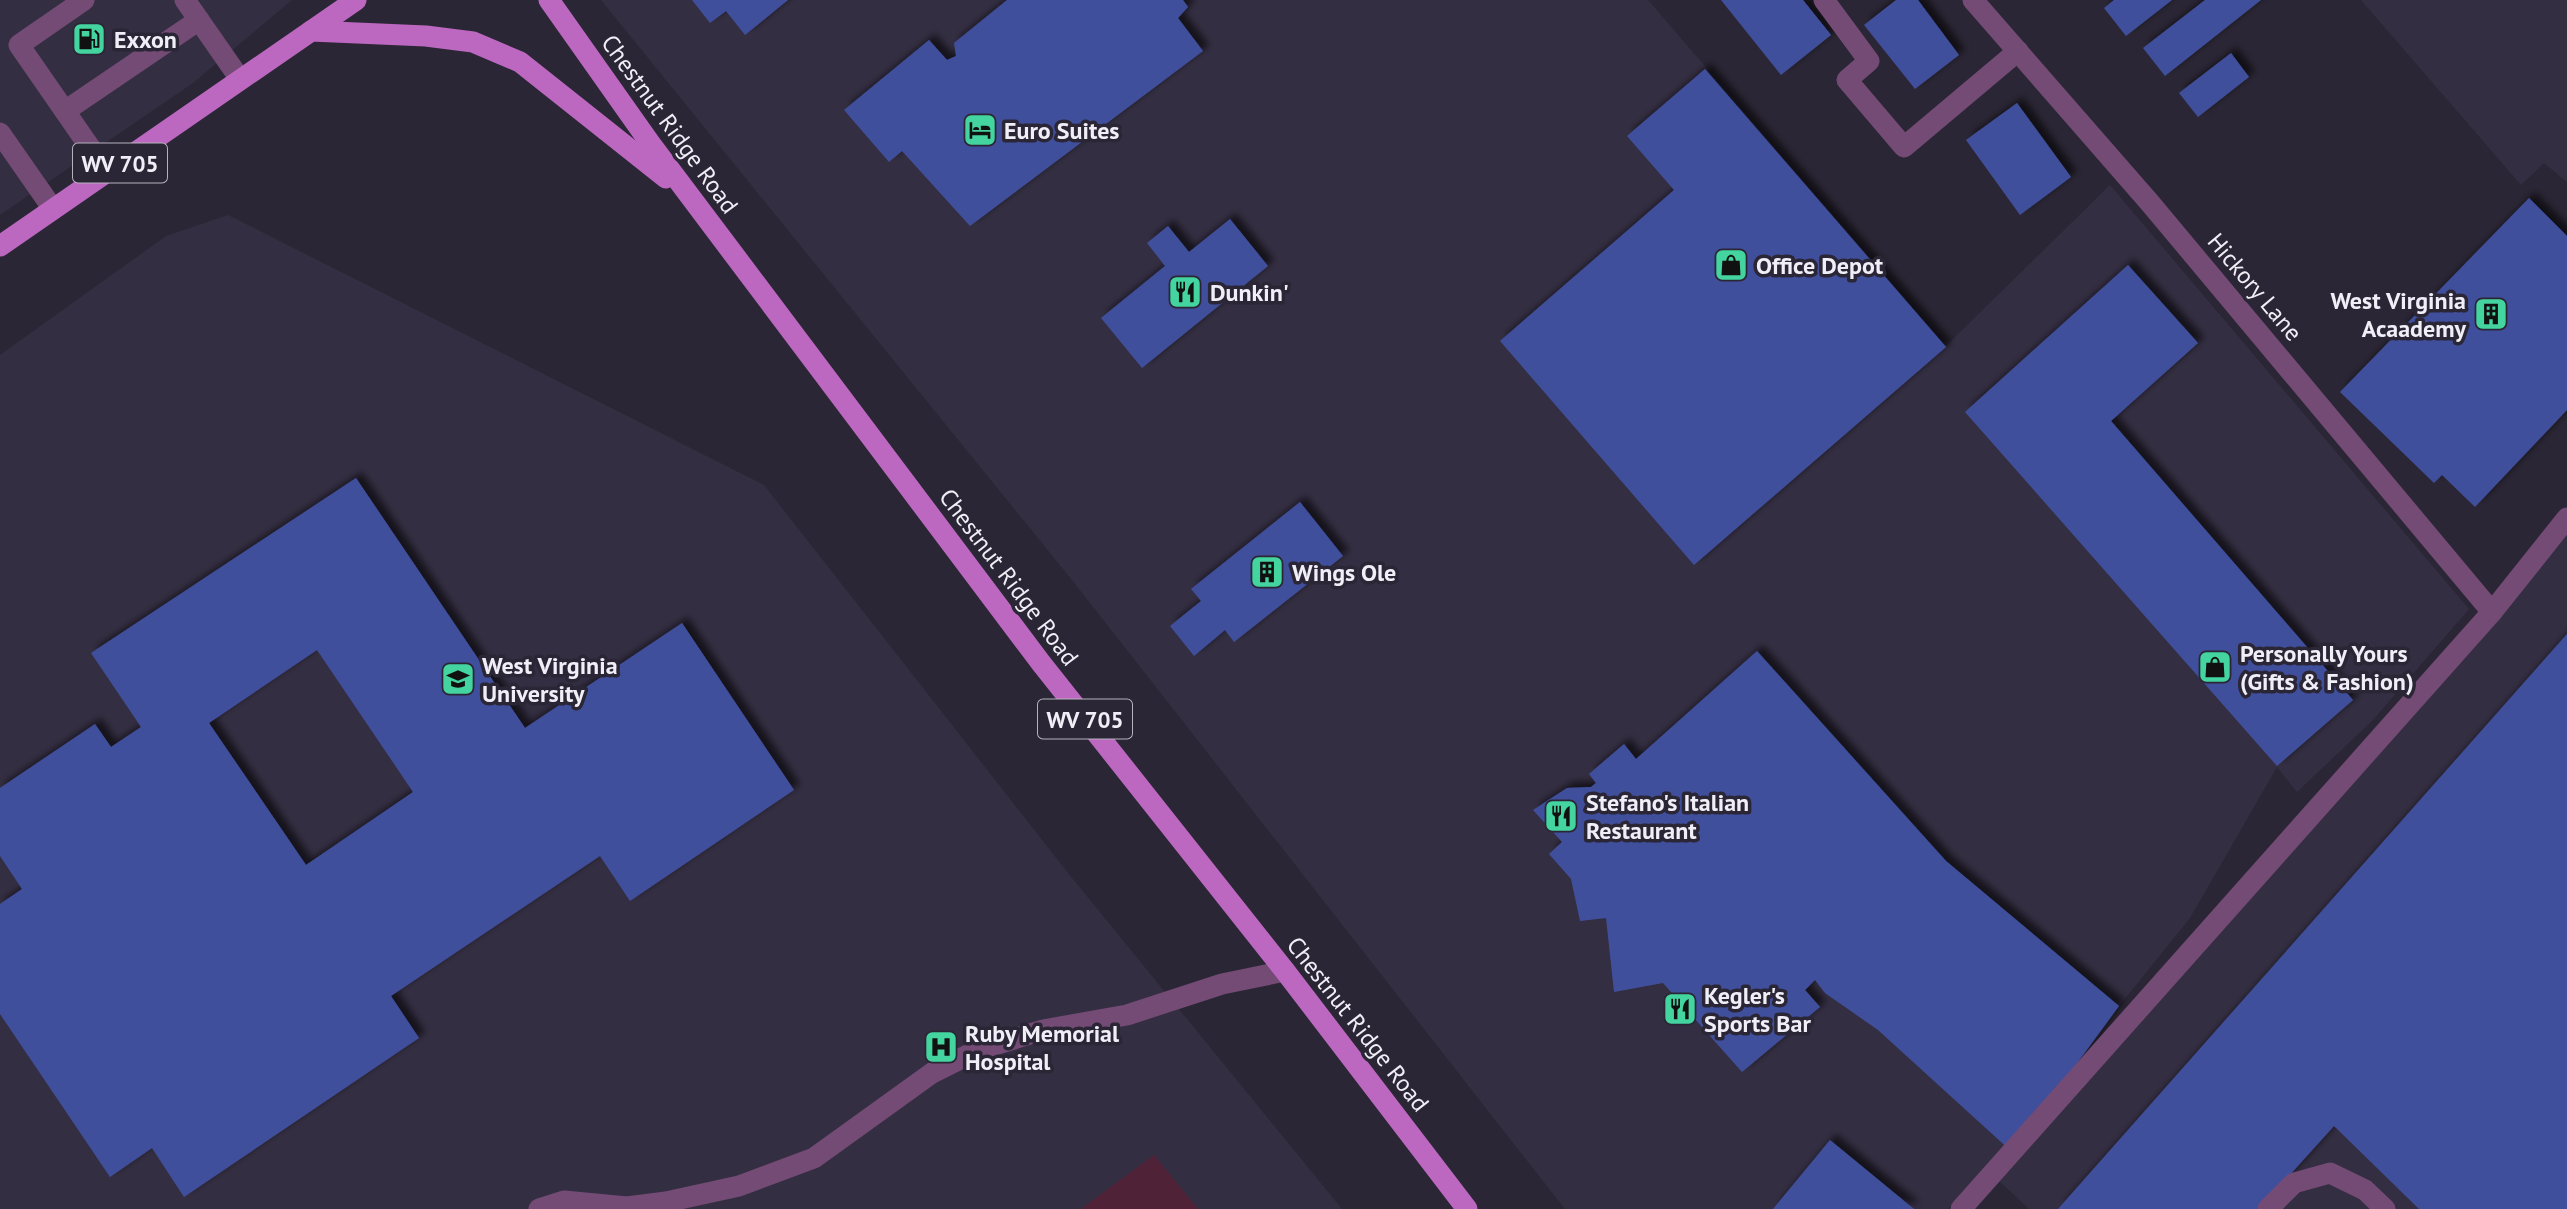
<svg xmlns="http://www.w3.org/2000/svg" width="2567" height="1209" font-family="'PT Sans',sans-serif">
	<style>
		.built { fill: #342e42 }
		.green { fill: #502238 }
		.building { fill: #40509c; fill-rule: evenodd; filter: url(#shadow) }
		.lines { fill: none; stroke-linecap: round; stroke-linejoin: round }
		.lane { stroke: #734b75; stroke-width: 21 }
		.street { stroke: #734b75; stroke-width: 21 }
		.primary { stroke: #bc68c1; stroke-width: 21 }
		.labels { text-anchor: middle; dominant-baseline: central; stroke-width: 7; stroke-linejoin: round; paint-order: stroke }
		.shield { fill: #2b2635; stroke: #b5b2bd; stroke-width: 2 }
		.shield-label { font-size: 23px; font-weight: bold; fill: #f0eef7 }
		.poi-label { font-size: 24px; font-weight: bold; fill: #f0eef7; stroke: #2b2635; text-anchor: start }
		.street-label { font-size: 24px; fill: #f0eef7; stroke: #2b2635 }
	</style>
	<defs>
		<filter id="shadow"><feDropShadow dx="6" dy="-6" stdDeviation="3.5" flood-color="#0009"/></filter>
	</defs>
	<rect width="100%" height="100%" fill="#2b2635"/>
	<g class="built">
		<path d="M0,0H292L193,83L0,215Z"/>
		<path d="M601,0H1648L1946,346L2110,185L2469,609L2373,720L2297,792L2277,767L2190,918L2006,1146L1948,1209H1565L1072,580Z"/>
		<path d="M2361,0H2567V182L2544,163L2521,185Z"/>
		<path d="M228,215L764,485L1068,873L1342,1209H0V355L166,236Z"/>
		<path d="M2567,534V1209H2029L1997,1179Z"/>
	</g>
	<path class="green" d="M1154,1155L1198,1209H1081Z"/>
	<g class="building">
		<path d="M692,0H788L745,35L726,11L710,23Z"/>
		<path d="M1007,0H1183L1188,7L1178,18L1203,51L970,226L902,151L889,162L844,110L929,40L947,60L956,56L954,43Z"/>
		<path d="M1721,0H1803L1831,35L1781,75Z"/>
		<path d="M1896,0H1918L1959,55L1915,89L1864,25Z"/>
		<path d="M2114,0H2172L2126,36L2104,8Z"/>
		<path d="M2205,0H2261L2165,76L2143,48Z"/>
		<path d="M2231,53L2249,77L2198,117L2179,93Z"/>
		<path d="M1705,69L1946,347L1694,565L1500,341L1674,190L1627,136Z"/>
		<path d="M2017,103L2071,177L2020,215L1966,140Z"/>
		<path d="M2529,198L2567,236V410L2475,507L2442,475L2434,483L2340,392Z"/>
		<path d="M1230,219L1268,266L1142,368L1101,318L1165,266L1147,243L1168,226L1189,252Z"/>
		<path d="M2128,265L2198,343L2111,421L2353,700L2277,766L1965,412Z"/>
		<path d="M356,478L525,728L682,623L794,790L630,901L600,856L391,996L419,1038L184,1197L152,1148L110,1177L0,1014V904L22,889L0,856V788L95,724L111,747L141,727L91,653ZM317,650L413,792L306,865L209,723Z"/>
		<path d="M1300,502L1343,556L1234,642L1225,630L1194,656L1170,626L1201,601L1191,589Z"/>
		<path d="M2567,634V1209H2419L2334,1126L2259,1209H2058Z"/>
		<path d="M1757,651L1946,861L2119,1006L2012,1152L1878,1030L1825,993L1815,980L1805,990L1820,1007L1742,1072L1663,983L1614,992L1606,918L1580,921L1571,879L1549,854L1562,842L1533,810L1567,788L1591,787L1596,783L1589,774L1624,744L1636,759Z"/>
		<path d="M1830,1140L1903,1200L1914,1209H1773Z"/>
	</g>
	<g class="lines">
		<g class="lane">
			<path d="M84,0L19,45L107,172"/>
			<path d="M185,0L240,79"/>
			<path d="M1824,0L1869,61L1847,80L1904,147L2018,51"/>
			<path d="M65,111L199,20"/>
			<path d="M0,133L53,209"/>
			<path d="M627,1207L666,1202L739,1186L814,1158L932,1073L978,1050L1043,1030L1127,1015L1222,984L1285,971"/>
			<path d="M539,1209L564,1201L627,1207L628,1209"/>
			<path d="M1961,1209L2492,612L2567,518"/>
			<path d="M2268,1209L2294,1183L2330,1173L2365,1190L2385,1209"/>
		</g>
		<path class="street" d="M1973,0L2150,203L2492,612"/>
		<g class="primary">
			<path d="M549,0L650,143L1041,663L1285,971L1467,1209"/>
			<path d="M311,31L426,36L473,42L520,62L666,178"/>
			<path d="M0,246L356,0"/>
		</g>
	</g>
	<defs>
		<symbol id="fuel-square" viewBox="-11 -11 22 22"><rect x="-9" y="-9" width="18" height="18" rx="4" fill="#43d4a0" stroke="#2b2635"/><path d="M-5.5-6h7V0h2V4h1.3V-2.5L3-4.5l.8-.8L6-3V5H2.5V1h-1V6h-7ZM-4.2-4.7v3.2H.2V-4.7Z" fill="#111"/></symbol>
		<symbol id="hotel-square" viewBox="-11 -11 22 22"><rect x="-9" y="-9" width="18" height="18" rx="4" fill="#43d4a0" stroke="#2b2635"/><path d="M-6-4.5h1.5V1H6V5H4.5V3h-9V5H-6ZM-4 0a1.8 1.8 0 1 1 3.6 0ZM.5 0V-2.5h3Q6-2.5 6 0Z" fill="#111"/></symbol>
		<symbol id="shop-square" viewBox="-11 -11 22 22"><rect x="-9" y="-9" width="18" height="18" rx="4" fill="#43d4a0" stroke="#2b2635"/><path d="M-5-2.5h2.3a2.7 3.5 0 0 1 5.4 0H5L5.5 6h-11ZM-1.5-2.5h3a1.5 2.3 0 0 0-3 0Z" fill="#111"/></symbol>
		<symbol id="restaurant-square" viewBox="-11 -11 22 22"><rect x="-9" y="-9" width="18" height="18" rx="4" fill="#43d4a0" stroke="#2b2635"/><path d="M-5-6h1v4h1v-4h1v4h1v-4h1v5L-1.5 .5V6h-2V.5L-5-1ZM5-6V6H3V1.5H1.5Q1.5-4 5-6Z" fill="#111"/></symbol>
		<symbol id="building-square" viewBox="-11 -11 22 22"><rect x="-9" y="-9" width="18" height="18" rx="4" fill="#43d4a0" stroke="#2b2635"/><path d="M-4-6H4V6H1V3H-1V6H-4ZM-2.5-4.3h1.7v1.8h-1.7ZM.8-4.3h1.7v1.8H.8ZM-2.5-1h1.7V.8h-1.7ZM.8-1h1.7V.8H.8Z" fill="#111"/></symbol>
		<symbol id="university-square" viewBox="-11 -11 22 22"><rect x="-9" y="-9" width="18" height="18" rx="4" fill="#43d4a0" stroke="#2b2635"/><path d="M0-5L7-2L0 1L-7-2ZM-4 1L0 2.5L4 1V4Q0 6-4 4Z" fill="#111"/></symbol>
		<symbol id="hospital-square" viewBox="-11 -11 22 22"><rect x="-9" y="-9" width="18" height="18" rx="4" fill="#43d4a0" stroke="#2b2635"/><path d="M-5-5h3v3.5h4V-5h3V5h-3V1.5h-4V5h-3Z" fill="#111"/></symbol>
	</defs>
	<g fill-rule="evenodd">
		<use href="#fuel-square" x="70" y="20" width="38" height="38"/>
		<use href="#hotel-square" x="961" y="111" width="38" height="38"/>
		<use href="#shop-square" x="1712" y="246" width="38" height="38"/>
		<use href="#restaurant-square" x="1166" y="273" width="38" height="38"/>
		<use href="#building-square" x="2472" y="295" width="38" height="38"/>
		<use href="#building-square" x="1248" y="553" width="38" height="38"/>
		<use href="#shop-square" x="2196" y="648" width="38" height="38"/>
		<use href="#university-square" x="439" y="660" width="38" height="38"/>
		<use href="#restaurant-square" x="1542" y="797" width="38" height="38"/>
		<use href="#restaurant-square" x="1661" y="990" width="38" height="38"/>
		<use href="#hospital-square" x="922" y="1028" width="38" height="38"/>
	</g>
	<g class="labels">
		<g class="shield">
			<rect x="73" y="143.5" width="94" height="39" rx="5"/>
			<rect x="1038" y="699.5" width="94" height="39" rx="5"/>
		</g>
		<g class="shield-label">
			<text x="120" y="163">WV 705</text>
			<text x="1085" y="719">WV 705</text>
		</g>
		<g class="poi-label">
			<text x="114" y="39">Exxon</text>
			<text x="1004" y="130">Euro Suites</text>
			<text x="1756" y="265">Office Depot</text>
			<text x="1210" y="292">Dunkin'</text>
			<text x="2466" y="300" text-anchor="end">West Virginia<tspan x="2466" dy="28">Acaademy</tspan></text>
			<text x="1292" y="572">Wings Ole</text>
			<text x="2240" y="653">Personally Yours<tspan x="2240" dy="28">(Gifts &amp; Fashion)</tspan></text>
			<text x="482" y="665">West Virginia<tspan x="482" dy="28">University</tspan></text>
			<text x="1586" y="802">Stefano's Italian<tspan x="1586" dy="28">Restaurant</tspan></text>
			<text x="1704" y="995">Kegler's<tspan x="1704" dy="28">Sports Bar</tspan></text>
			<text x="965" y="1033">Ruby Memorial<tspan x="965" dy="28">Hospital</tspan></text>
		</g>
		<g class="street-label">
			<text transform="translate(670 124) rotate(54)">Chestnut Ridge Road</text>
			<text transform="translate(2255 287) rotate(50)">Hickory Lane</text>
			<text transform="translate(1009 577) rotate(53)">Chestnut Ridge Road</text>
			<text transform="translate(1358 1024) rotate(52)">Chestnut Ridge Road</text>
		</g>
	</g>
</svg>
